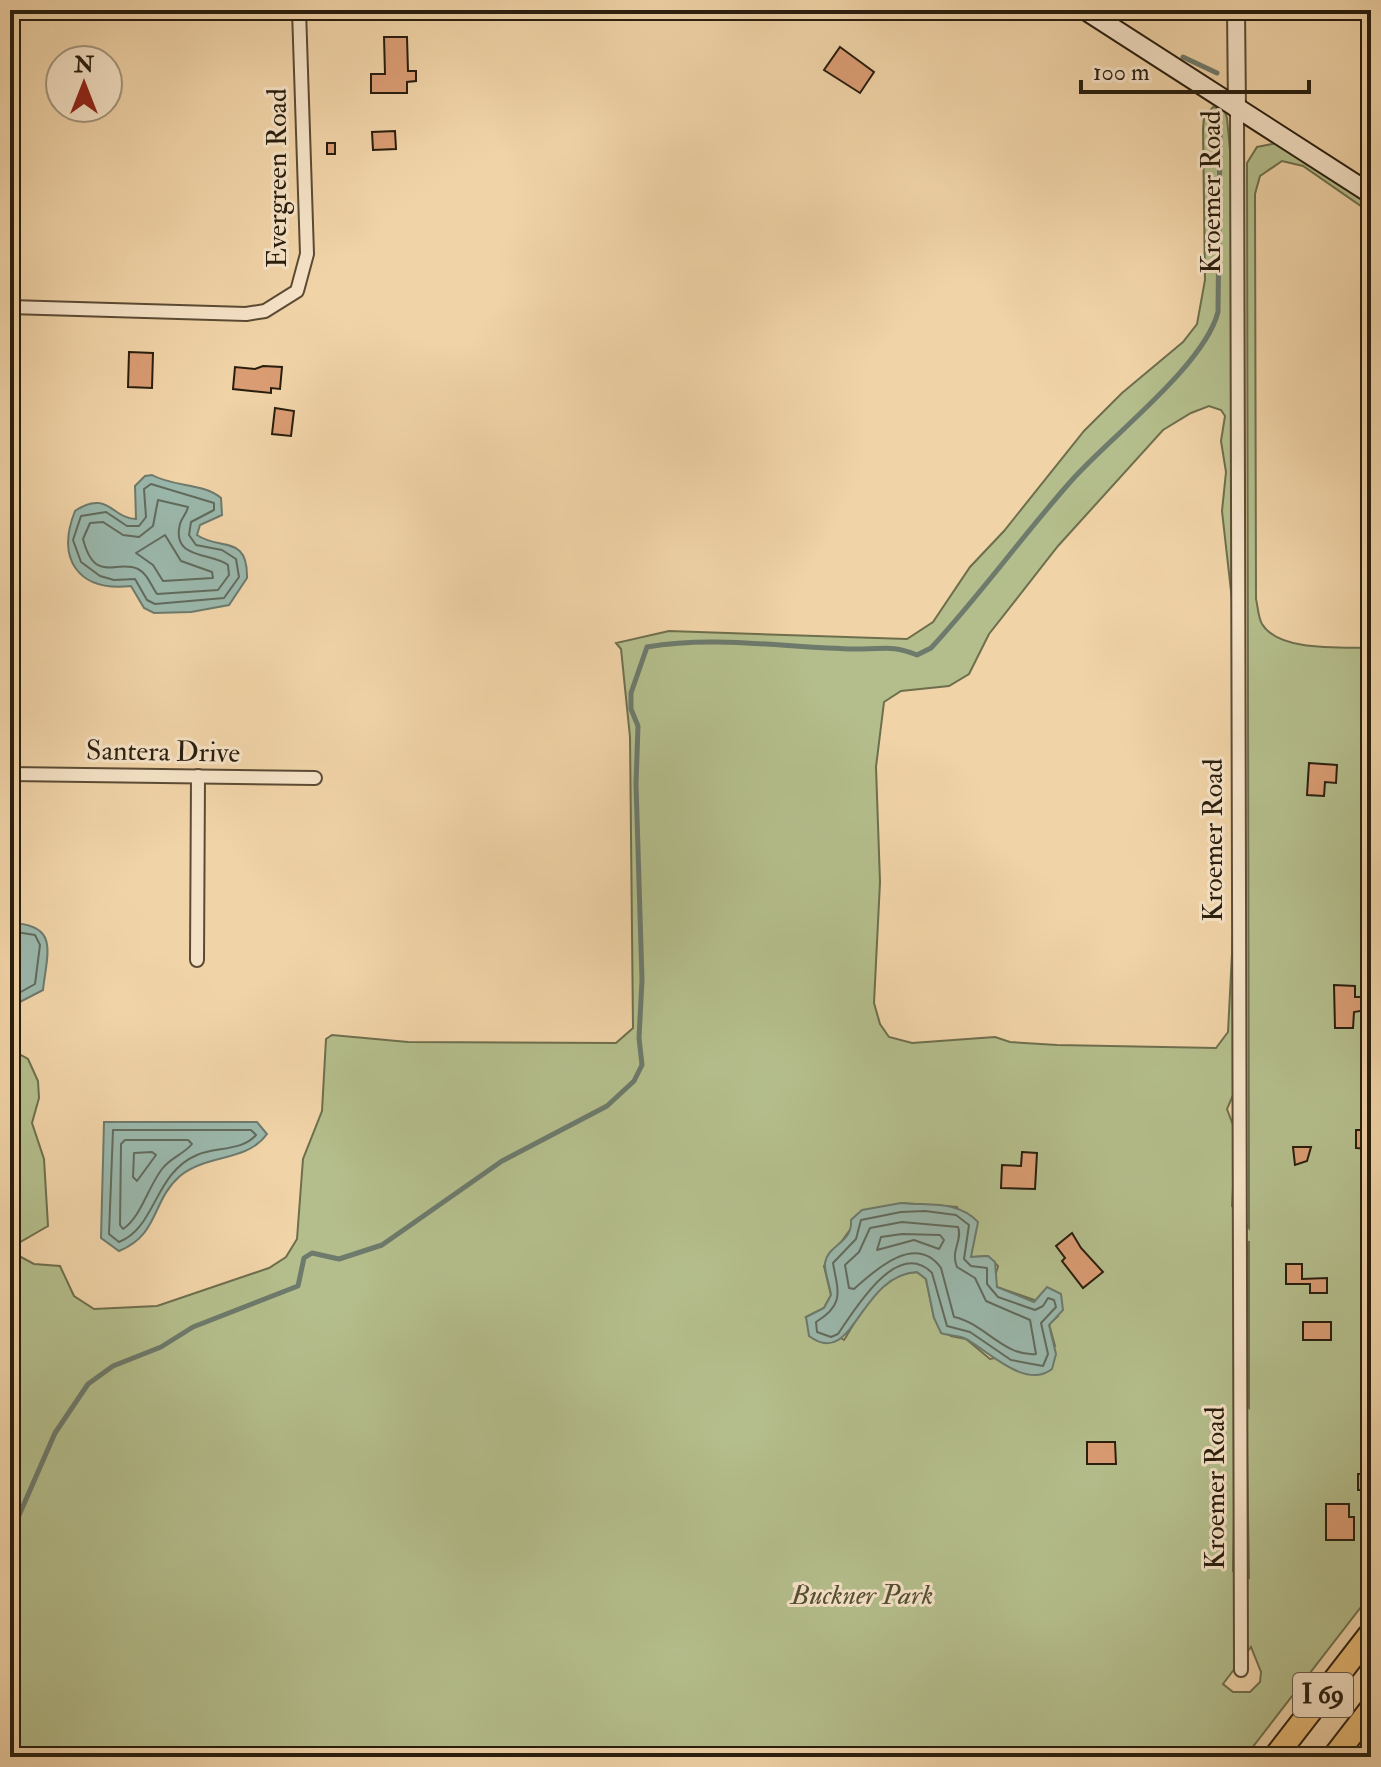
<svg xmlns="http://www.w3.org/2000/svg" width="1381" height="1767" font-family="'IM FELL Double Pica',serif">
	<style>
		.green { fill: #b4be8c; stroke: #6e6e4d; stroke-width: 2; fill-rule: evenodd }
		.water { fill: #9ab7ab; stroke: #6d7a6c; stroke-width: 2 }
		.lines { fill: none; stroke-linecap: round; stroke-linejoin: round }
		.shore { stroke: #626a5c; stroke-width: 2 }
		.stream { stroke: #6d7a6c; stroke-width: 5 }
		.building { fill: #da9c73; stroke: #291e0e; stroke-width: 2 }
		.minor-casing { stroke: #5b4b34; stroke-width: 16 }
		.tertiary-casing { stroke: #5b4b34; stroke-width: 20 }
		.secondary-casing { stroke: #291e0e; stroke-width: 22 }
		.motorway-casing { stroke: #291e0e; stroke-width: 26 }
		.minor { stroke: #f5e2c6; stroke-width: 12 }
		.tertiary { stroke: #f5e2c6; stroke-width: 16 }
		.secondary { stroke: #f5e2c6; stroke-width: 18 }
		.motorway { stroke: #e8ba74; stroke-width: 22 }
		.labels { text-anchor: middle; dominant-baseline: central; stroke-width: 6; stroke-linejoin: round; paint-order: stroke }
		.shield { fill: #f5e2c6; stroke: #665945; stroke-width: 2 }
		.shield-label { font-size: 26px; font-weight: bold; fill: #291e0e }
		.street-label { font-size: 28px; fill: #291e0e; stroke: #f5e2c6 }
		.park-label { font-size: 28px; font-style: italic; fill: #534e34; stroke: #f5e2c6 }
	</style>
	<rect width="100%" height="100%" fill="#f0d3a7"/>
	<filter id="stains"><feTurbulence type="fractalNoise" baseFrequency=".0025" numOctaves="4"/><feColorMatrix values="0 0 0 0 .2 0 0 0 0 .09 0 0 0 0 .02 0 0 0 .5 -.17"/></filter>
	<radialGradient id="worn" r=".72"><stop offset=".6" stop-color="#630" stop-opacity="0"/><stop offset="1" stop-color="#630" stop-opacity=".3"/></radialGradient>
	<path class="green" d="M1213,107L1224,109L1227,118L1233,182L1232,600L1222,511L1226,472L1221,441L1225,416L1221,410L1209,406L1191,413L1163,430L1058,546L989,634L969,674L949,686L901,691L884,702L876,767L880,882L874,1003L880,1024L889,1037L912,1043L995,1037L1010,1042L1057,1045L1216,1048L1228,1032L1234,915V1093L1227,1109L1236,1133L1232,1206L1249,1228L1247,163L1257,147L1277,143L1371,201V213L1303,166L1282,161L1260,176L1255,194L1256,599C1258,607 1258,617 1262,624C1279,652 1342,647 1371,648V1594L1245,1757H10V1049L28,1059L38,1081L39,1098L32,1123L44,1159L48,1226L17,1244L19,1256L34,1264L60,1266L74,1296L94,1309L157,1306L269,1268L286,1257L297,1239L303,1159L322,1111L326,1039L332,1035L408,1042L616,1043L633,1028L630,737L621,649L616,643L669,631L907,639L933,622L970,567L1004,531L1084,431L1122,393L1183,342L1197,324L1205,280L1203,129L1204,117ZM901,1203L957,1207L971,1257L988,1256L998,1266L994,1280L997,1287L1037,1301L1058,1316L1049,1324L1055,1346L990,1359L966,1339L951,1336L934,1318L926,1279L917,1272C880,1274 861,1312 844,1340L806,1317L824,1308L831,1295L824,1266L852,1227ZM1249,1241V1408L1236,1400L1248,1338L1236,1305L1246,1289L1243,1276ZM1247,1451L1249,1578H1248L1233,1571L1235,1463ZM1251,1647L1261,1672L1260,1682L1250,1692H1233L1223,1684Z"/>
	<g class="water">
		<path d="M152,475C173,487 204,483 221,498L222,515L200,525L197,535C220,551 248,534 247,578L229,605L191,612L154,613L144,608L131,586C78,592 56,559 75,511C107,489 113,519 136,519L135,486L145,476Z"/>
		<path d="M10,923C60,924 47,953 43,990L20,1002L10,1001Z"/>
		<path d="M104,1122H257L267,1134C247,1162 206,1154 180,1176C151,1201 160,1234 119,1251L101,1238Z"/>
		<path d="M901,1203C930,1206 957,1200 978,1222L971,1257L988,1256L995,1262L997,1287L1034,1302L1047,1287L1061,1294L1063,1310L1049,1325L1056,1354L1052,1369C1026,1390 988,1351 966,1339C959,1335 949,1336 941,1333L934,1318L926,1279L917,1272C859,1275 854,1370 809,1336L806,1317L824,1308L831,1295C830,1286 824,1271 825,1263C828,1244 853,1243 851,1220L862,1210Z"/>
	</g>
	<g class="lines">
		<g class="shore">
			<path d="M151,484L214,503V510L191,522L189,535L196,545L222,550L236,559L239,577L224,598L155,604L147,600L135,579L114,580L100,576L81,562L73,540L81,516L106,512L127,526H139L146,517L144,489Z"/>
			<path d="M158,500L188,507C187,513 182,517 180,524C171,560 211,552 228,565L229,575L218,590L157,594C151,586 148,574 138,569C116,559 95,585 83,539L90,523L103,522L123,535L139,537L153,526Z"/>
			<path d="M165,535L181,561L212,572L213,578L163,581L153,565L136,553Z"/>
			<path d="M10,931L35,935L40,945L35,984L19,993H10"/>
			<path d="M113,1130H251L256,1135C243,1151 215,1147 197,1155C154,1173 156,1228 119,1242L109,1234Z"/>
			<path d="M125,1140H188L192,1144C184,1154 170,1158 162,1169C148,1187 141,1217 123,1229L120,1225L121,1144Z"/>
			<path d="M134,1153L152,1152L156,1155L137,1181L133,1177Z"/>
			<path d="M925,1211L956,1215L969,1225L964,1259L971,1266L987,1268V1284L998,1297L1035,1310L1043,1306L1048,1298L1054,1300L1056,1307L1041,1323L1048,1354L1043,1366L1011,1360L970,1332L947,1326L932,1273C897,1237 854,1311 838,1334L831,1337L817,1332L816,1322C845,1304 838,1292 833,1263L856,1239L861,1220L901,1212Z"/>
			<path d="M902,1222L958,1227C963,1240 950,1251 957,1267L975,1278L986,1301L1030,1320L1036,1354C1004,1357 984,1323 954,1317L941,1268C916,1233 876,1269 854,1289L849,1288L845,1265L859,1252L870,1228Z"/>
			<path d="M902,1234L940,1235L944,1240L939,1249L914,1240L877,1250L881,1237Z"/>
		</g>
		<g class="stream">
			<path d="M1183,57L1217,73"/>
			<path d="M10,1536L55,1433L88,1384L113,1366L161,1347L193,1327L298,1286L304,1258L312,1253L339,1259L382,1245L502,1161L607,1106L634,1081L642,1065L639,1038L642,980L636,784L638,726L631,709V693L647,647C716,635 786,648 856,649C884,650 889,644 917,655L931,648C981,594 1023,535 1072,480C1111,436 1204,366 1218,312L1220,129"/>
		</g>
	</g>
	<g class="building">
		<path d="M384,37H407L408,71H416V81L407,82V93H371V74H385Z"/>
		<path d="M840,47L874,72L860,93L824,70Z"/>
		<path d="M395,131L396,149L373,150L372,132Z"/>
		<rect x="327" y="143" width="8" height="11"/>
		<path d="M129,352L153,353L152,388L128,387Z"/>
		<path d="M263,366L282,367L280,389L271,388V393L233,389L235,367L255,369Z"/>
		<path d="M275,408L294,411L291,436L272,434Z"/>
		<path d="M1309,763L1337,765L1336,783L1325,782L1324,796L1307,795Z"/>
		<path d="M1334,985L1355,986V997H1367L1366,1010L1354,1012L1353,1028H1335Z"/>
		<path d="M1356,1130H1371V1149L1356,1148Z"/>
		<path d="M1293,1147H1311L1307,1161L1295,1165Z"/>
		<path d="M1022,1152L1037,1153L1035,1189L1001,1188L1002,1165L1021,1166Z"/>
		<path d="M1072,1233L1081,1248L1103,1272L1083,1288L1062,1261L1065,1258L1056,1246Z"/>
		<path d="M1286,1264H1302V1279L1327,1278V1293H1310V1284H1286Z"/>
		<rect x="1303" y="1322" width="28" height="18"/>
		<path d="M1087,1442H1115L1116,1464H1087Z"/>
		<rect x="1358" y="1474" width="13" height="16"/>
		<path d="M1326,1504H1349V1517H1354V1540H1326Z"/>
	</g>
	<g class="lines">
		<defs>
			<g id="minor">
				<path d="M1237,110L1241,1670"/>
				<path d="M10,307L246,314L265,311L297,291L307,254L299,10"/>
				<path d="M10,774L315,778"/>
				<path d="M197,960L198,776"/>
			</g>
			<path id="tertiary" d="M1236,10L1237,110"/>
			<path id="secondary" d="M1085,10L1371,194"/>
			<g id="motorway">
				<path d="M1275,1757L1371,1633"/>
				<path d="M1334,1757L1371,1709"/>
			</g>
		</defs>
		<use href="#minor" class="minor-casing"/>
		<use href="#tertiary" class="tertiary-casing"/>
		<use href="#secondary" class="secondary-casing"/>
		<use href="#motorway" class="motorway-casing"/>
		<use href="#minor" class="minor"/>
		<use href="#tertiary" class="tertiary"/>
		<use href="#secondary" class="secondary"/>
		<use href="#motorway" class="motorway"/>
	</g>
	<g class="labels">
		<rect class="shield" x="1293" y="1673" width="60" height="44" rx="6"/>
		<g class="shield-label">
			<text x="1323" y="1695">I 69</text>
		</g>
		<g class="street-label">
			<text transform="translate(277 178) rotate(-90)">Evergreen Road</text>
			<text transform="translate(1211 192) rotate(-90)">Kroemer Road</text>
			<text transform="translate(163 752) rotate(1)">Santera Drive</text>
			<text transform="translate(1213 840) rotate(-90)">Kroemer Road</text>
			<text transform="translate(1215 1488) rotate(-90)">Kroemer Road</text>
		</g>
		<g class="park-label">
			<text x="862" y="1595">Buckner Park</text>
		</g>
	</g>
	<rect width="1381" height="1767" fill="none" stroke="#f0d3a7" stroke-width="40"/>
	<rect x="12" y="12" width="1357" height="1743" fill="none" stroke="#291e0e" stroke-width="4"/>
	<rect x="20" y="20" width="1341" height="1727" fill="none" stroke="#291e0e" stroke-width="2"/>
	<g transform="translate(84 84)"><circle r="38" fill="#f5e2c6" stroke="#a3947c" stroke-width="2"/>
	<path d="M0-6L14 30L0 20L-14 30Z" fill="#8f2418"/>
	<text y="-12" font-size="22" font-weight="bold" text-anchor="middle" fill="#291e0e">N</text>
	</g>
	<path d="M1081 80v12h228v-12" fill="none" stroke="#291e0e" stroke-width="4"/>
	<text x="1093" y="80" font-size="24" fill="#291e0e" stroke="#f5e2c6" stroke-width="6" paint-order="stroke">100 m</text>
	<rect width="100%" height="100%" filter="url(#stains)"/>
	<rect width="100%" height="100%" fill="url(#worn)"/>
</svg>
